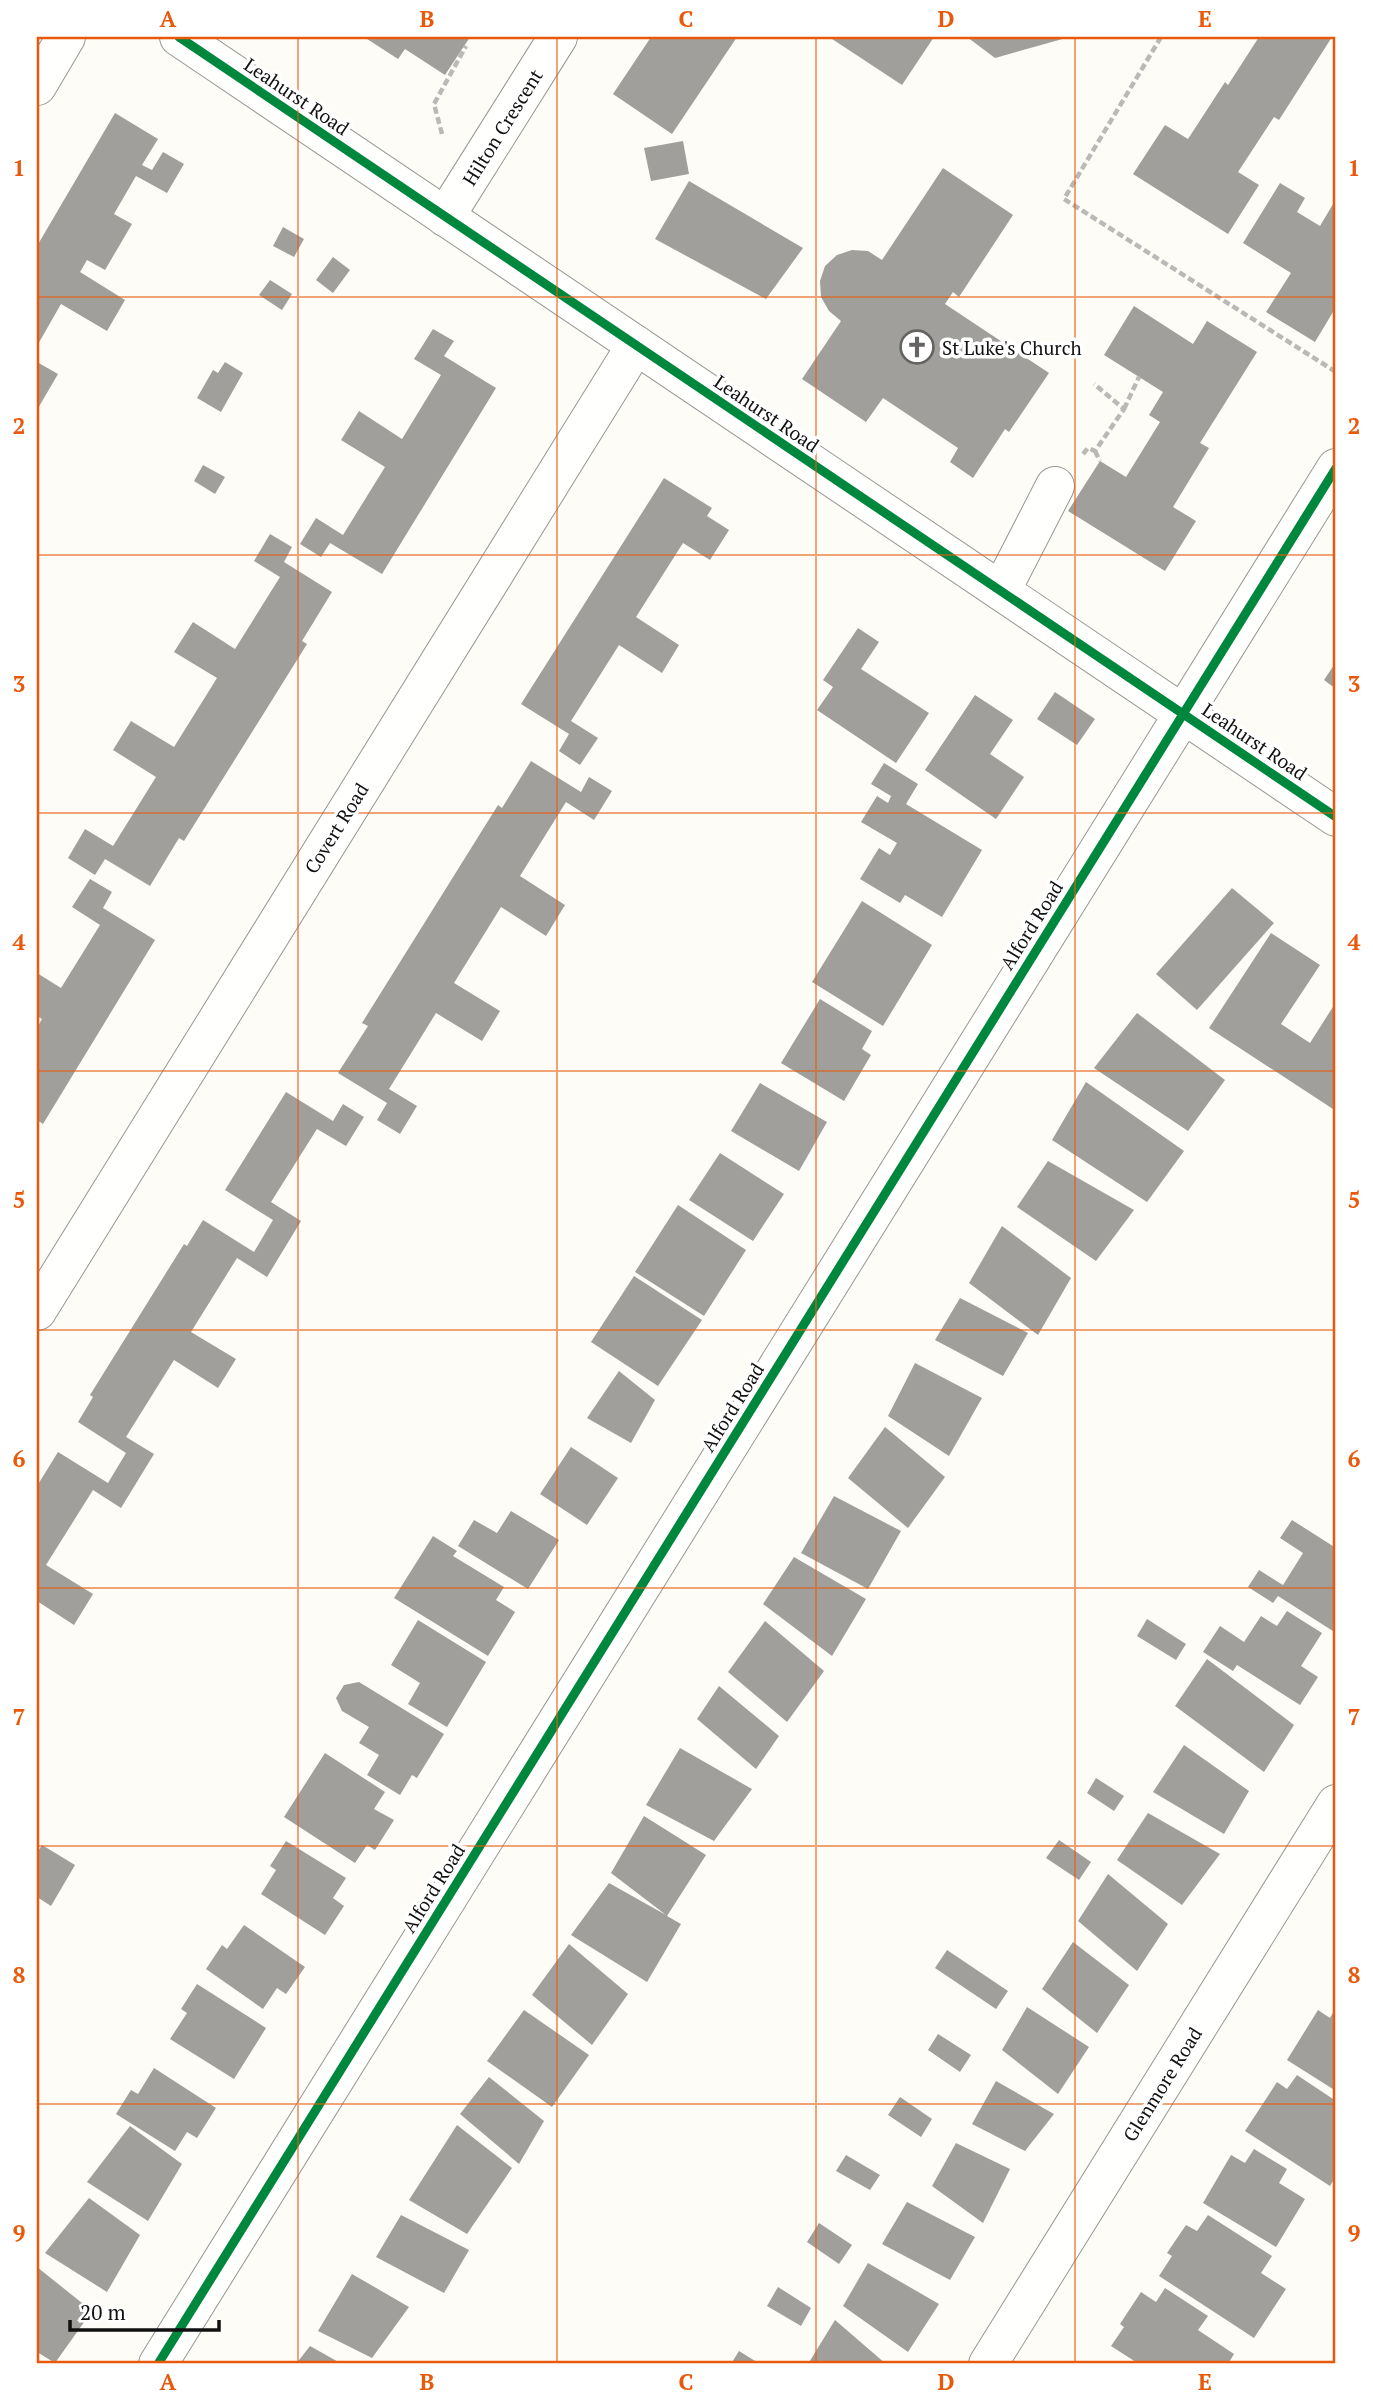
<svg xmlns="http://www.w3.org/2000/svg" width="1373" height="2401" font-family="'PT Serif',serif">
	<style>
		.building { fill: #a19f9c }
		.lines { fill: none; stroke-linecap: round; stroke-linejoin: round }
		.street-casing { stroke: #979795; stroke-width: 40 }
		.path { stroke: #b9b9b8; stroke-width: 4.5; stroke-dasharray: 7 3.5; stroke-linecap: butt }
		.street { stroke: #fffffe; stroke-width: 38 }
		.cycleway-casing { stroke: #fff; stroke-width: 13 }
		.cycleway { stroke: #00873e; stroke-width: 9 }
		.grid { fill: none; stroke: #e8590c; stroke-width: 2; stroke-opacity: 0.55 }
		.labels { text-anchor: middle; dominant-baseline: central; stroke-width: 7; stroke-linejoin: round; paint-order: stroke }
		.street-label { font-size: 19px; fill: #111; stroke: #fff }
		.poi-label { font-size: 19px; fill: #111; stroke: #fff; text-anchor: start }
		.neatline { fill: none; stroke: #e8590c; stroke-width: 2.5 }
		.grid-label { font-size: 23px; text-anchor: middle; font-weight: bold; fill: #e8590c }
	</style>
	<rect width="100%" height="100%" fill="#fdfcf7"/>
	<g class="building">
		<path d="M364,37H470L445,75L405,49L398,59Z"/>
		<path d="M651,37H737L672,134L613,94Z"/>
		<path d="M829,37H934L902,85Z"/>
		<path d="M967,37H1066V38L995,58Z"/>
		<path d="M1259,37H1332L1279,120L1274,117L1238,172L1259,185L1228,234L1133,174L1165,125L1188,139L1225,82L1228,85Z"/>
		<path d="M115,113L158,139L142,165L152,170L163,152L184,164L167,193L136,176L114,214L132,224L105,270L87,260L80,272L125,300L107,331L61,304L37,346V246Z"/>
		<path d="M683,141L689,174L651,181L644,148Z"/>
		<path d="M943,168L1013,215L959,297L953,292L945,304L1049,373L1009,432L1005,429L973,478L950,462L958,448L883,398L866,422L802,379L841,321L829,311L821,297L820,281L825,266L837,255L852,250L868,251L882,260Z"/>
		<path d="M689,181L803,248L766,299L655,239Z"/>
		<path d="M1280,183L1305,198L1297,212L1320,226L1336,199V307L1315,342L1266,312L1291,273L1243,243Z"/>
		<path d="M283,227L304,239L294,257L273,246Z"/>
		<path d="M333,257L350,270L333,293L316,280Z"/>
		<path d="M270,280L292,294L282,310L259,295Z"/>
		<path d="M1134,306L1193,344L1207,321L1257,352L1200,443L1209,448L1173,507L1196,521L1165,571L1068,511L1100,461L1126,477L1160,422L1149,415L1163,392L1104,355Z"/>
		<path d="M433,329L454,341L444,356L496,388L382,574L330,543L321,557L300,544L316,518L343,535L385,467L341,440L359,411L402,439L441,375L414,359Z"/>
		<path d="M37,362L58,374L37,410Z"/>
		<path d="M225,362L243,373L221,412L197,398L213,370L218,373Z"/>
		<path d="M203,465L225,477L215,494L194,481Z"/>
		<path d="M664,478L712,508L707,516L729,530L710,560L683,543L636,617L679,645L662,673L619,645L571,721L598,738L580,765L559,751L569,734L521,704Z"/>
		<path d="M270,534L292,547L284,562L332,592L302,641L307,644L184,841L179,838L150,886L105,859L95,875L68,858L85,829L113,846L156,777L113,750L131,721L174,747L217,678L174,652L193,622L235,649L280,577L254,561Z"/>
		<path d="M858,628L879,642L861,669L929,713L896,763L817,710L833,687L823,680Z"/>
		<path d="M1336,662V689L1324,680Z"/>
		<path d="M1055,692L1095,719L1077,745L1037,719Z"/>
		<path d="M975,695L1013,720L990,754L1024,777L996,819L925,770Z"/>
		<path d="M531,761L581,792L589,777L612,791L594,820L566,802L520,876L565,905L546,936L501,907L454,983L500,1011L482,1041L436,1013L389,1089L417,1106L400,1134L377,1120L387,1103L338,1073L368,1026L362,1023L498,805L502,808Z"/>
		<path d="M884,763L918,784L906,804L982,850L942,917L905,895L900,903L860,879L879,848L890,855L897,843L861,822L877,796L888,803L891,796L871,784Z"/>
		<path d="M90,879L112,892L103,908L155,940L43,1124L37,1120V1028L42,1019L37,1016V973L61,988L100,925L72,907Z"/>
		<path d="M1232,888L1274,923L1197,1010L1156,974Z"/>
		<path d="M862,901L932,945L883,1026L812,982Z"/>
		<path d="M1271,933L1320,965L1281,1024L1310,1043L1336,1002V1105L1333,1109L1209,1028Z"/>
		<path d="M820,999L872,1031L862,1049L871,1055L844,1101L781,1063Z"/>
		<path d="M1137,1013L1225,1080L1188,1131L1094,1068Z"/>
		<path d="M1086,1082L1184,1151L1147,1202L1052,1140Z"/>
		<path d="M760,1083L827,1122L799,1171L731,1131Z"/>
		<path d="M286,1092L333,1121L343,1104L364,1117L346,1146L317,1129L271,1202L301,1221L267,1277L237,1258L191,1332L236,1359L218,1388L174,1360L126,1437L154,1454L121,1508L93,1490L46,1565L93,1594L74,1625L37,1601V1486L58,1452L108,1483L126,1453L78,1422L93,1397L90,1395L184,1244L187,1246L203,1220L254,1252L273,1220L225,1190Z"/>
		<path d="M720,1153L784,1194L753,1241L689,1200Z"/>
		<path d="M1048,1161L1134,1210L1096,1261L1017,1207Z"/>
		<path d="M678,1205L746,1250L704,1316L635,1272Z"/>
		<path d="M1002,1226L1071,1278L1038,1335L969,1283Z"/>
		<path d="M634,1276L702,1320L658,1386L591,1342Z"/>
		<path d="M960,1298L1028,1333L1003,1376L935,1340Z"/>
		<path d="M915,1363L982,1398L949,1456L888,1416Z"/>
		<path d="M619,1371L655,1400L631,1443L587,1418Z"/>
		<path d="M885,1427L945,1477L908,1528L848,1478Z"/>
		<path d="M571,1447L618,1478L587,1525L540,1494Z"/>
		<path d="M834,1496L901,1531L868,1589L801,1553Z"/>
		<path d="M511,1511L559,1540L528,1589L458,1546L474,1520L497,1533Z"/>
		<path d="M1292,1520L1336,1548V1633L1278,1596L1273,1603L1248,1587L1259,1570L1283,1585L1303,1553L1280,1538Z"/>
		<path d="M433,1536L457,1551L453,1556L504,1587L496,1600L515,1612L488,1656L394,1598Z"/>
		<path d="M794,1557L866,1599L832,1656L763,1604Z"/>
		<path d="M1287,1611L1322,1633L1301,1666L1318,1677L1300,1705L1237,1665L1233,1671L1203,1652L1220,1626L1244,1642L1261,1616L1277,1626Z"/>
		<path d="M1147,1619L1186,1644L1176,1660L1137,1636Z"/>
		<path d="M418,1620L486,1662L447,1727L408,1704L420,1683L391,1665Z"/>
		<path d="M765,1621L824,1671L787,1722L728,1672Z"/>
		<path d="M1207,1659L1294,1725L1264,1772L1175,1706Z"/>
		<path d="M359,1682L444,1734L417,1778L412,1775L400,1795L367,1775L379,1755L359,1743L369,1727L342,1711L336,1698L344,1685Z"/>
		<path d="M719,1686L779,1736L756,1769L697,1719Z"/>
		<path d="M1184,1745L1249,1791L1224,1834L1153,1792Z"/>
		<path d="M680,1748L752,1789L714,1841L646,1805Z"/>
		<path d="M325,1753L385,1792L374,1809L394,1820L375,1850L367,1845L355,1863L284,1817Z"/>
		<path d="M1096,1778L1124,1796L1114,1811L1087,1793Z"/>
		<path d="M1148,1813L1220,1854L1182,1905L1117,1860Z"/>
		<path d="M644,1816L706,1855L667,1916L681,1924L647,1982L571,1935L609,1883L666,1915L611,1873Z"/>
		<path d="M1059,1840L1091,1862L1079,1880L1046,1858Z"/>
		<path d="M286,1841L346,1878L333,1898L344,1906L325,1935L261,1894L276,1870L270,1866Z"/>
		<path d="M42,1845L75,1865L51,1906L37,1897V1853Z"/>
		<path d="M1108,1874L1168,1924L1137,1971L1078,1921Z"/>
		<path d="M244,1925L305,1967L286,1994L277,1988L263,2009L206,1969L222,1945L227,1949Z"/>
		<path d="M1073,1942L1129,1985L1097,2033L1042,1989Z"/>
		<path d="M569,1944L628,1994L592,2045L532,1995Z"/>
		<path d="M947,1950L1008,1991L996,2009L935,1968Z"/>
		<path d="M197,1984L266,2028L234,2079L170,2039L187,2013L181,2009Z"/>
		<path d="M1027,2007L1089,2047L1058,2094L1002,2050Z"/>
		<path d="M1336,2007V2091L1287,2060L1318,2010L1330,2018Z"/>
		<path d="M524,2010L589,2055L552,2107L487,2061Z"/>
		<path d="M938,2034L971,2055L960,2072L928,2050Z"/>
		<path d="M154,2068L216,2108L197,2138L187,2132L175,2151L116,2114L131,2090L138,2094Z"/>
		<path d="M1297,2075L1336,2101V2176L1330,2186L1245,2131L1277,2082L1287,2089Z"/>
		<path d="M489,2077L544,2121L519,2164L460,2114Z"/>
		<path d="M996,2081L1054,2114L1025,2151L972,2124Z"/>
		<path d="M900,2097L932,2119L921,2137L888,2115Z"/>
		<path d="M457,2125L512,2168L467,2234L409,2200Z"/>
		<path d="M130,2126L182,2164L148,2221L87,2182Z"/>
		<path d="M956,2143L1010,2169L983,2223L932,2186Z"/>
		<path d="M1254,2149L1287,2169L1279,2183L1305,2199L1276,2247L1203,2203L1231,2155L1245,2163Z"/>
		<path d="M846,2155L880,2175L870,2190L836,2171Z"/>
		<path d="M89,2198L140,2235L107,2292L45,2253Z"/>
		<path d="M907,2202L975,2237L950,2280L882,2244Z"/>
		<path d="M401,2215L469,2250L444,2293L376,2257Z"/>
		<path d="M1208,2215L1272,2256L1261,2273L1286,2289L1254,2338L1159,2276L1172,2256L1167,2253L1186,2225L1197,2231Z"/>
		<path d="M819,2223L852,2245L839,2264L807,2242Z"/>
		<path d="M868,2263L939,2304L908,2352L843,2306Z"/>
		<path d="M37,2267L92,2311L55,2363L37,2352Z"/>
		<path d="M352,2274L409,2307L372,2358L318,2331Z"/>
		<path d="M778,2287L811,2308L801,2326L767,2306Z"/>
		<path d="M1165,2288L1208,2316L1198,2330L1234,2354L1228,2364H1139L1111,2346L1124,2327L1120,2324L1141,2292L1156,2302Z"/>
		<path d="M835,2320L886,2364H808Z"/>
		<path d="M310,2346L342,2364H296Z"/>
		<path d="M739,2351L760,2364H731Z"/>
	</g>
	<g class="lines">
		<defs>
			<g id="street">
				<path d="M179,37L1336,817"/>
				<path d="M37,86L66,37"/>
				<path d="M445,217L558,37"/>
				<path d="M1001,591L1055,486"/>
				<path d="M37,1311L636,345"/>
				<path d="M158,2364L1336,468"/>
				<path d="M988,2364L1336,1804"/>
			</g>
		</defs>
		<use href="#street" class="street-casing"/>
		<g class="path">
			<path d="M1161,37L1064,199L1336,372"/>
			<path d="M442,134L434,104L466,46"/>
			<path d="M1124,409L1139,377"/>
			<path d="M1095,451L1100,461"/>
			<path d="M1083,454L1088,448L1095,451L1124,409L1094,384"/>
		</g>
		<use href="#street" class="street"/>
		<defs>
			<g id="cycleway">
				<path d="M179,37L1336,817"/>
				<path d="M158,2364L1336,468"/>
			</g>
		</defs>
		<use href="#cycleway" class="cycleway-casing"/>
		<use href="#cycleway" class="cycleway"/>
	</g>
	<path class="grid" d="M298,37V2364M557,37V2364M816,37V2364M1075,37V2364M37,297H1336M37,555H1336M37,813H1336M37,1071H1336M37,1330H1336M37,1588H1336M37,1846H1336M37,2104H1336"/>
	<defs>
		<symbol id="church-ring" viewBox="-11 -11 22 22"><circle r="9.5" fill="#fff" stroke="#646362" stroke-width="1.5"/><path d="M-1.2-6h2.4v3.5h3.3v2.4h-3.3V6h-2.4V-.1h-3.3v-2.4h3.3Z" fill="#646362"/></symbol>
	</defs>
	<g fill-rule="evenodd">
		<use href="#church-ring" x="898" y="328" width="38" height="38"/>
	</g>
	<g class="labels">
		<g class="street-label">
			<text transform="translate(297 96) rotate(34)">Leahurst Road</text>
			<text transform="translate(502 127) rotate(-58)">Hilton Crescent</text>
			<text transform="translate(767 413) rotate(34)">Leahurst Road</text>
			<text transform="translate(1255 741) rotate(34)">Leahurst Road</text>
			<text transform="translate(336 828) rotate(-58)">Covert Road</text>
			<text transform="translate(1031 925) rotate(-58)">Alford Road</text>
			<text transform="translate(732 1407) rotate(-58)">Alford Road</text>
			<text transform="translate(433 1888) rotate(-58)">Alford Road</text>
			<text transform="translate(1162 2084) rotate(-58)">Glenmore Road</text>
		</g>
		<g class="poi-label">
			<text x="942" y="347">St Luke's Church</text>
		</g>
	</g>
	<rect width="1373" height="2401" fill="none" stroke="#ffffff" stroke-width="77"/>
	<path d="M70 2320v10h149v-10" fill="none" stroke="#111111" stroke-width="3.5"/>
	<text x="80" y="2320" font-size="21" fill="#111111" stroke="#ffffff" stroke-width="5" paint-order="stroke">20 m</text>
	<rect x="38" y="38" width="1296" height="2324" class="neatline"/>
	<g class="grid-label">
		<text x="168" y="27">A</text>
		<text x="427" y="27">B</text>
		<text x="686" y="27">C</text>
		<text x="946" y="27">D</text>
		<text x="1205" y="27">E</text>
		<text x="19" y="176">1</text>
		<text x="1354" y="176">1</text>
		<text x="19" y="434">2</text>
		<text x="1354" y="434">2</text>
		<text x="19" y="692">3</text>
		<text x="1354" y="692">3</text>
		<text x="19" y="950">4</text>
		<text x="1354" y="950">4</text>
		<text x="19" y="1208">5</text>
		<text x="1354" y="1208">5</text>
		<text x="19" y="1467">6</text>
		<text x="1354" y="1467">6</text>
		<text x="19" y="1725">7</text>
		<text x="1354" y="1725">7</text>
		<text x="19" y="1983">8</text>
		<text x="1354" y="1983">8</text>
		<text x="19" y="2241">9</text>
		<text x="1354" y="2241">9</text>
		<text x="168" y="2390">A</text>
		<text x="427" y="2390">B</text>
		<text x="686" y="2390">C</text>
		<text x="946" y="2390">D</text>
		<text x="1205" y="2390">E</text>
	</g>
</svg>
